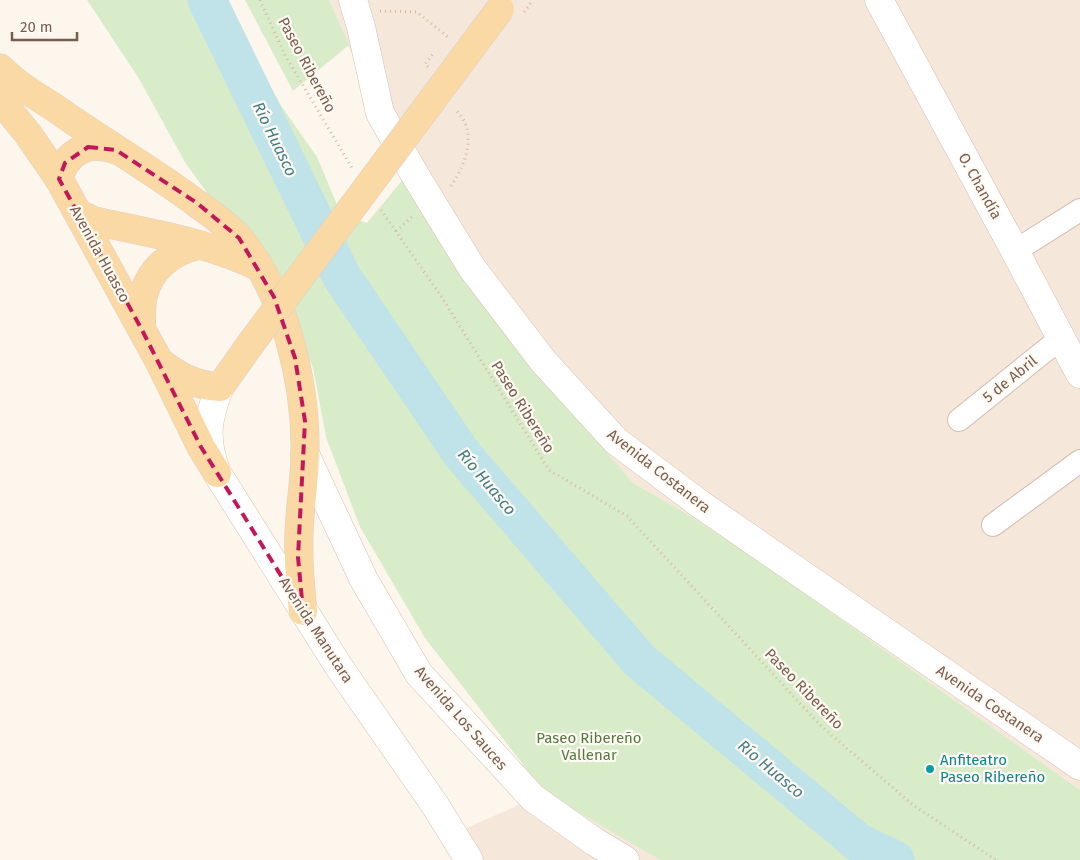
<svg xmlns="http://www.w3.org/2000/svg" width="1080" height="860" font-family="'Fira Sans',sans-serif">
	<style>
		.residential { fill: #f5e8da }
		.green { fill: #d8ecc9 }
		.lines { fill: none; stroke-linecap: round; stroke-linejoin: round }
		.river { stroke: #bfe3e8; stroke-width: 39 }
		.street-casing { stroke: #d1beb0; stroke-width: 24 }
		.secondary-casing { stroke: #d6c0b0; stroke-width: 29 }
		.primary-casing { stroke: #dad1cd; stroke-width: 29 }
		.path { stroke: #d9b8a5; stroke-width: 3; stroke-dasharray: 1 4; stroke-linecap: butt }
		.street { stroke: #fff; stroke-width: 22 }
		.secondary { stroke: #fff; stroke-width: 28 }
		.primary { stroke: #fbd9a5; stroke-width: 28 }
		.primary-bridge-casing { stroke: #dad1cd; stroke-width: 29; stroke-linecap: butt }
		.primary-bridge { stroke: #fbd9a5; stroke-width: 28 }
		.marked { fill: none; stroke: #c2185b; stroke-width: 4; stroke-dasharray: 10 6; stroke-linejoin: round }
		.culture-dot { fill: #0f9aa8; stroke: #fffaf3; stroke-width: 2 }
		.labels { text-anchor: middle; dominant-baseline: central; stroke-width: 4.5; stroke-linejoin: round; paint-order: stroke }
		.street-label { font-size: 15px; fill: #7a5c4d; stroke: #fffaf3 }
		.park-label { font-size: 15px; fill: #537a41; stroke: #fffaf3 }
		.culture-label { font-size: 15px; fill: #0d838f; stroke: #fffaf3; text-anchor: start }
		.water-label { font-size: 16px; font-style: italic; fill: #437c86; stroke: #fffaf3 }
	</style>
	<rect width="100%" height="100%" fill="#fdf6ec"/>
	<g class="residential">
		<path d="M329,0H1080V790L765,565L684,512L633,483L496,321L404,178Z"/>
		<path d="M545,793L660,860H479L460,831Z"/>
	</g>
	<g class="green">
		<path d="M87,0H223L237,28L282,107L317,157L341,214L367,223L404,178L496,321L633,483L684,512L765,565L1080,790V860H660L545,793L425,638L360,527L326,437L313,368L294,320L245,244L186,164L138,77Z"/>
		<path d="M245,0H329L349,45L293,91Z"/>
	</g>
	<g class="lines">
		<path class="river" d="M207,0L342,277L462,454L640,661L859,843L895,860"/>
		<defs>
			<g id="street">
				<path d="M1015,251L1080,210"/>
				<path d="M959,420L1061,338"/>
				<path d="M993,525L1080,461"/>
			</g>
			<g id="secondary">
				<path d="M353,0L361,27L380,113L415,175L472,268L543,361L616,441L700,504L1080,766"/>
				<path d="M879,0L1015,251L1080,374"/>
				<path d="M220,387C207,418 204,441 217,473L339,667L435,805L469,860"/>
				<path d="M305,454L364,580L419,674L533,798L595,842L625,860"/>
			</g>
			<g id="primary">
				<path d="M0,68C16,84 36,96 55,108C101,141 151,169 196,203C209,212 230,228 240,239C285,293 306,384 305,452C305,479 300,505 299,532C298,558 300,585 303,611"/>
				<path d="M0,92L11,113L28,134L59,179L159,361C177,376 197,386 220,387L249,346"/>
				<path d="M59,179C66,151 89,140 116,150"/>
				<path d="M79,214L94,221C150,233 208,242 259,267"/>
				<path d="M141,328C142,318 141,307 143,297C149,269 172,251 199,245"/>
				<path d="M159,361L201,447L217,473"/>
			</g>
		</defs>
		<use href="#street" class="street-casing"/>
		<use href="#secondary" class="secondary-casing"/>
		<use href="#primary" class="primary-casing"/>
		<g class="path">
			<path d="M260,0L285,55L352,168"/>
			<path d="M380,11L417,12L448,37L446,38"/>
			<path d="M524,12L533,0"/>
			<path d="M428,67L425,64L434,53"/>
			<path d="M451,186C462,170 474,144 465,123C463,118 459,114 456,110"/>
			<path d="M381,210L441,296L549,470L627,516L821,726L913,805L996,860"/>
			<path d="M396,231L413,216"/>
		</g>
		<use href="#street" class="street"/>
		<use href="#secondary" class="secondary"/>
		<use href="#primary" class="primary"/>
		<defs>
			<path id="primary-bridge" d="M249,346L500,9"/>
		</defs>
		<use href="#primary-bridge" class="primary-bridge-casing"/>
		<use href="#primary-bridge" class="primary-bridge"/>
	</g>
	<path class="marked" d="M88,147L116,150L197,203L239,238L274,297L295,358L305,421L298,557L303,611L201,447L141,328L59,179L65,163Z"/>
	<circle class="culture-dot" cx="930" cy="769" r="5"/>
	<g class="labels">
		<g class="street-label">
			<text transform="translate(307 65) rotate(62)">Paseo Ribereño</text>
			<text transform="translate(980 186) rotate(61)">O. Chandía</text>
			<text transform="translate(100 254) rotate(61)">Avenida Huasco</text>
			<text transform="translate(1010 379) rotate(-39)">5 de Abril</text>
			<text transform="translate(523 407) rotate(58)">Paseo Ribereño</text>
			<text transform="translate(659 471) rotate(38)">Avenida Costanera</text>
			<text transform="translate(316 630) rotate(57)">Avenida Manutara</text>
			<text transform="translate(804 689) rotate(46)">Paseo Ribereño</text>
			<text transform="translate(990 704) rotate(34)">Avenida Costanera</text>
			<text transform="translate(461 718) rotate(49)">Avenida Los Sauces</text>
		</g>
		<g class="park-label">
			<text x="589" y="738">Paseo Ribereño<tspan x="589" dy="17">Vallenar</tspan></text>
		</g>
		<g class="culture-label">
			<text x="940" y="760">Anfiteatro<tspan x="940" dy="17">Paseo Ribereño</tspan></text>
		</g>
		<g class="water-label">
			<text transform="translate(275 139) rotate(64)">Río Huasco</text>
			<text transform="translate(487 482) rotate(50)">Río Huasco</text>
			<text transform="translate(771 769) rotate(40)">Río Huasco</text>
		</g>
	</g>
	<path d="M12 32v8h65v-8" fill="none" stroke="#7a5c4d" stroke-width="2.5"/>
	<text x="20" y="32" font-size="15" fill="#7a5c4d" stroke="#fffaf3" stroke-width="4" paint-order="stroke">20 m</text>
</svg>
